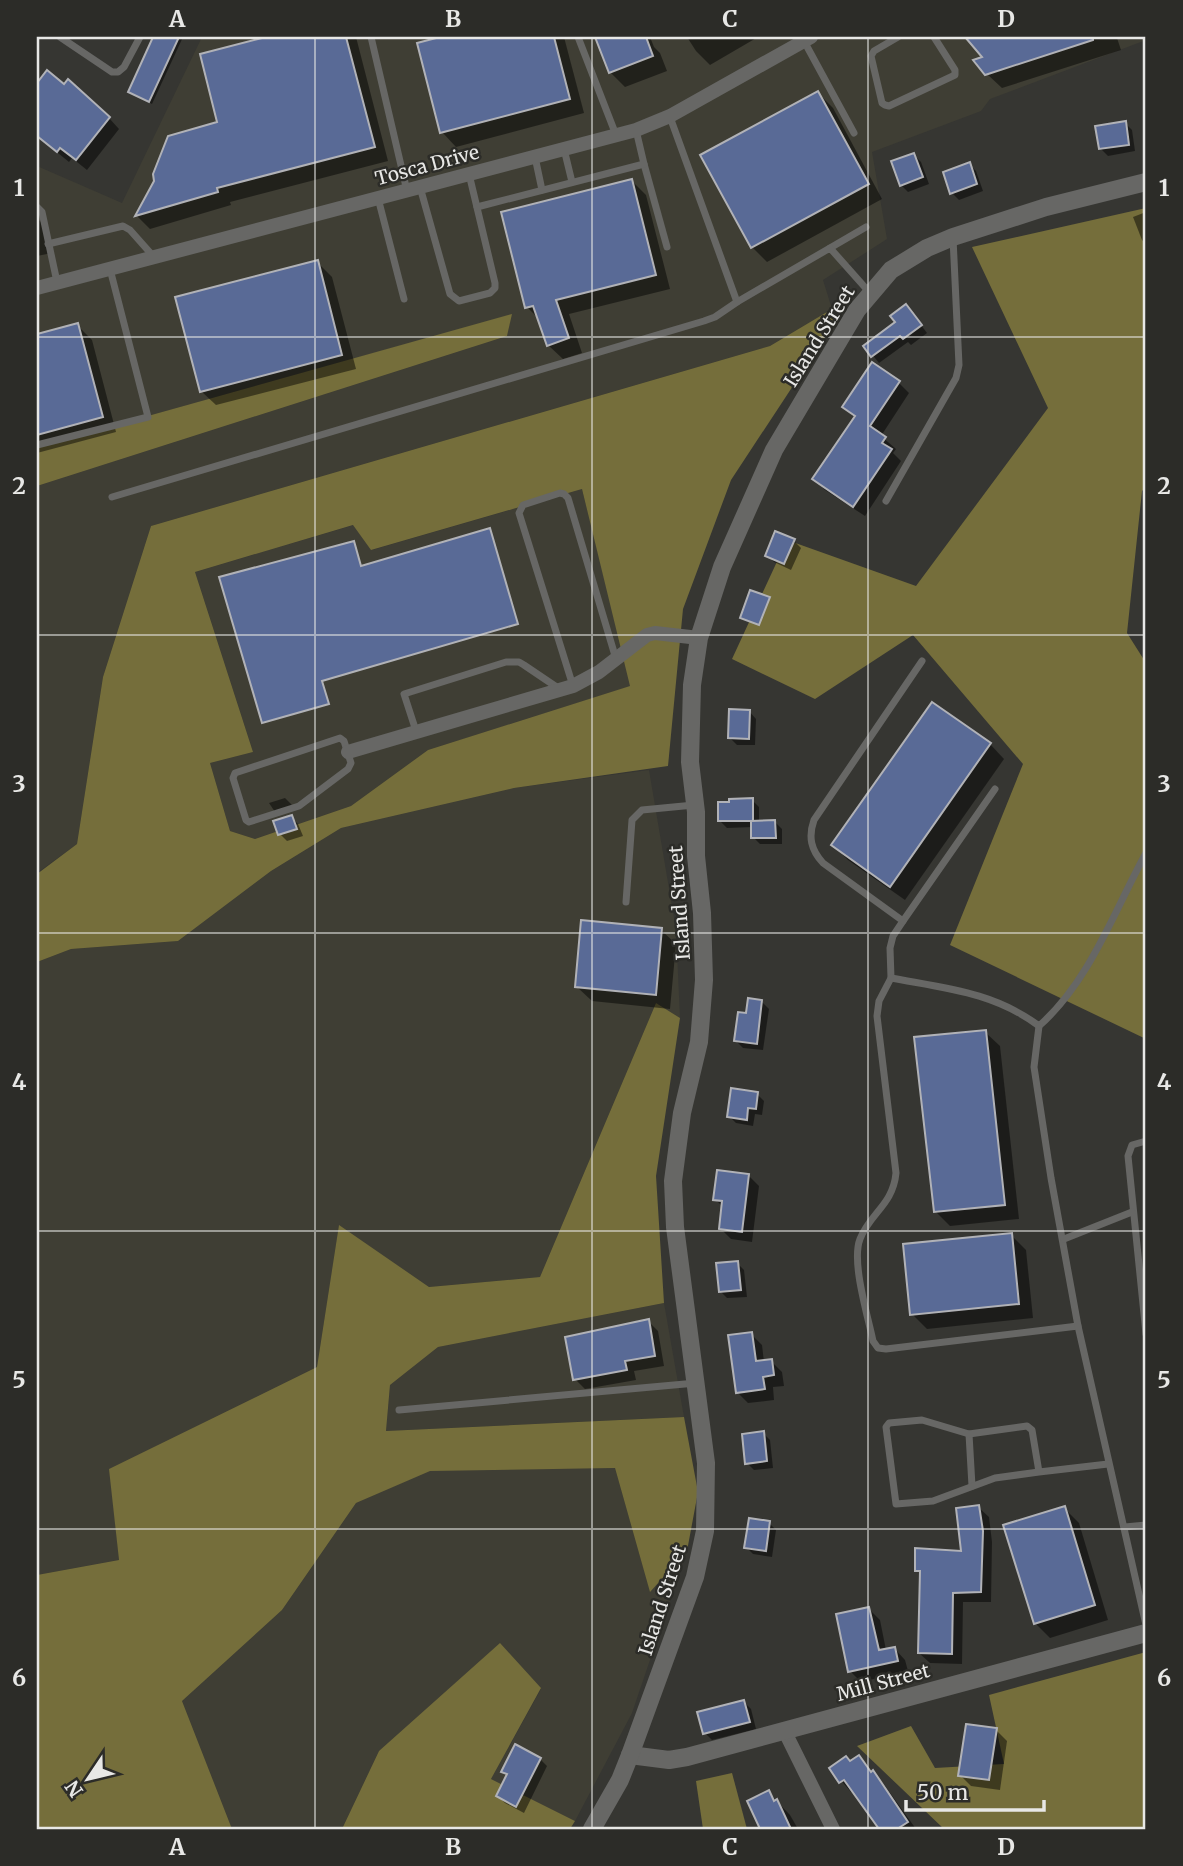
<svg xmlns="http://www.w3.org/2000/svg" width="1183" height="1866" font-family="Merriweather,serif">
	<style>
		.built { fill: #3f3e34 }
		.forest { fill: #756e3b; fill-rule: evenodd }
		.shadow { fill: #0007 }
		.building { fill: #596a96; stroke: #b1b2b7; stroke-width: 2 }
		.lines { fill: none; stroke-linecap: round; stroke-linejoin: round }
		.service { stroke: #676765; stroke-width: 7 }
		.minor { stroke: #676765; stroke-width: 14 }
		.tertiary { stroke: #676765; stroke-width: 18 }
		.grid { fill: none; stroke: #e8e8e6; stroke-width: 2; stroke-opacity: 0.55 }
		.labels { text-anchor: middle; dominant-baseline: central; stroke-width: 5; stroke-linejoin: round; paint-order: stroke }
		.street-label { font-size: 19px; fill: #e8e8e6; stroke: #2c2c28 }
		.neatline { fill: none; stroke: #e8e8e6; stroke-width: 2.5 }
		.grid-label { font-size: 23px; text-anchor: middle; font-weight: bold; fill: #e8e8e6 }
	</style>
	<rect width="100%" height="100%" fill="#363632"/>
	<g class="built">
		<path d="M202,37H1146V40L990,99L981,111L872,152L887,239L823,280L832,309L770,346L151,526L103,677L77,844L37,873V486L507,336L511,315L37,447V166L122,203Z"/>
		<path d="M582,489L631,686L428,750L351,806L255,839L230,831L210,763L253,752L195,572L354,525L372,550Z"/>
		<path d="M649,770L676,930L680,1018L656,1003L540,1277L429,1287L339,1226L317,1367L110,1469L119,1560L37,1575V962L71,949L178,941L271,871L341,828L514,788Z"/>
		<path d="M664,1303L684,1417L386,1431L390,1385L438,1347Z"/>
		<path d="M615,1468L650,1591L687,1551L632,1713L575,1821L491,1779L541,1689L379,1751L342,1829H232L182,1701L282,1610L356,1503L430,1470Z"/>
	</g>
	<g class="forest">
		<path d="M1146,208V487L1142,491L1127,633L1146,663V1039L950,945L1023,764L913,635L815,699L732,659L787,540L916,586L1048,408L972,247Z"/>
		<path d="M832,309L835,322L731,480L683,609L668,766L514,788L341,828L271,871L178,941L71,949L37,962V874L77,844L103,677L151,526L770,346ZM582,489L630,686L428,750L351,806L255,839L230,831L210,763L253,752L195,572L353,525L371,550Z"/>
		<path d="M512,314L507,336L37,486V447Z"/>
		<path d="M656,1003L680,1018L656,1176L664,1303L438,1347L390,1385L386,1431L684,1417L698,1492L687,1551L650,1592L615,1468L430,1471L356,1503L282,1610L182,1701L232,1829H37V1575L119,1560L109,1469L317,1367L339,1225L429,1287L540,1277Z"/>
		<path d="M500,1643L541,1688L491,1779L575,1821L570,1829H342L379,1751Z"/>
		<path d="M1146,1652V1829H944L857,1746L911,1726L935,1768L1004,1764L989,1695Z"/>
		<path d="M732,1773L747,1829H703L696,1781Z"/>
	</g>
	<g class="shadow">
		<path d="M155,37H183L152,104L130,92Z"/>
		<path d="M273,37H356L388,161L230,202L231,205L150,229L137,216L156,182L220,123L202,55Z"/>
		<path d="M447,37H564L584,113L456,147L442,132L419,44Z"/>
		<path d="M597,37H650L654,47L660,53L667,71L625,87L610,72Z"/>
		<path d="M687,37H758L710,65L696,51Z"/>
		<path d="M967,37H1120L1117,38L1121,50L1002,88L987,74L985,57Z"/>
		<path d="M49,74L109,118L119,129L87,170L72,158L69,162L37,136V90Z"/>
		<path d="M818,93L833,108L882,199L767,262L752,247Z"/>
		<path d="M1125,123L1132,130L1135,151L1108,156L1101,149Z"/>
		<path d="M914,155L921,162L929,184L908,192L901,185Z"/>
		<path d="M969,164L976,171L983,191L959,200L952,193Z"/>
		<path d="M632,181L646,195L670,289L569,314L582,353L563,359L548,345L539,319L527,307Z"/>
		<path d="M1146,212V244L1142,240L1133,217Z"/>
		<path d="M37,218L46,227L52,253L37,256Z"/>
		<path d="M317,262L332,277L356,369L216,405L201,391Z"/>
		<path d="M912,313L927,333L911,345L908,342L879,363L866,347Z"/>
		<path d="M77,325L92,340L116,432L37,453V336Z"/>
		<path d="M899,383L909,393L881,436L896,449L893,453L901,461L865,516L825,490L815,479L855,418L844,407Z"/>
		<path d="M794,541L801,548L791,570L774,562L767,555Z"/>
		<path d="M749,711L756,719L755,745H737L730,738Z"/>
		<path d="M990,744L1004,759L905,900L848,860L833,845Z"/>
		<path d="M285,798L292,805L277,815L269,803Z"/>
		<path d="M752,800L759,807V823L775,822L782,829V844H760L753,837V827L727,828L720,821Z"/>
		<path d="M291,817L298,824L303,836L287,841L280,834Z"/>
		<path d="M661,930L676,944L670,1009L592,1001L577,987Z"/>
		<path d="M762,1002L769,1009L763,1050L743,1048L736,1041L747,1015Z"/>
		<path d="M985,1032L1000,1046L1019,1219L950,1226L935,1211Z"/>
		<path d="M757,1094L764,1101L762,1115L755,1114L753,1126L736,1123L729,1116Z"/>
		<path d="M748,1175L759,1186L752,1242L731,1239L720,1228L723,1207L715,1199Z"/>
		<path d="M1011,1235L1026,1250L1033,1318L927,1329L912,1314Z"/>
		<path d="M737,1263L744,1270L747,1297L727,1298L720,1291Z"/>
		<path d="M648,1321L658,1331L664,1366L634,1371L636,1380L585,1389L575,1379Z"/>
		<path d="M751,1334L762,1345L764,1362L771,1361L782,1372L784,1386L773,1387L774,1400L748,1403L737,1392Z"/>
		<path d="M763,1433L770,1440L773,1468L754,1470L747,1463Z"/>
		<path d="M978,1507L989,1517L992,1542L991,1602H963L962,1664L930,1663L919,1653L921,1574L917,1570L963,1553Z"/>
		<path d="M1064,1508L1079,1523L1108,1620L1050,1638L1035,1623Z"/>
		<path d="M769,1523L776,1530L772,1557L753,1554L746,1547Z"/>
		<path d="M869,1609L880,1620L886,1650L895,1649L905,1660L908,1671L861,1682L850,1671Z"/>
		<path d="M744,1702L751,1709L756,1729L712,1740L705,1733Z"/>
		<path d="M996,1730L1007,1741L1000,1790L971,1786L960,1775Z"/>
		<path d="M516,1747L540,1759L547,1766L524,1813L505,1803L498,1796L508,1776L503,1771Z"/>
		<path d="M859,1757L883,1783L916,1829H878L880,1827L854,1790L851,1792L831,1769L851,1763Z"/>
		<path d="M769,1793L790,1815L798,1829H760L748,1803Z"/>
	</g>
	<g class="building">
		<path d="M153,37H179L149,102L128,92Z"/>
		<path d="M266,37H346L375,147L217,188L218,192L135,216L154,181L153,174L168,136L217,122L200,54Z"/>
		<path d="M440,37H554L570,99L440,133L417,43Z"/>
		<path d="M595,37H646L653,56L609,73Z"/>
		<path d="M965,37H1093V40L985,75L973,60L982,57Z"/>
		<path d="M47,70L64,84L68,79L110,117L76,160L60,148L57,152L37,136V83Z"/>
		<path d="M818,91L869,184L751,248L700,155Z"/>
		<path d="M1126,121L1129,145L1099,149L1095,126Z"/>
		<path d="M914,153L923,177L900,186L891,161Z"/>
		<path d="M970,162L977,184L950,194L943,172Z"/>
		<path d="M632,179L656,275L556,300L569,338L547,346L533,306L525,308L501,212Z"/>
		<path d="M318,260L342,355L200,392L175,297Z"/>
		<path d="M906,304L922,325L903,339L900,336L871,357L863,346L895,322L890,316Z"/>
		<path d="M78,323L103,417L37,435V334Z"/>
		<path d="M872,362L900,381L870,426L886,437L882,443L892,449L853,507L812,479L855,416L842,407Z"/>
		<path d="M490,528L518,624L322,681L329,704L262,723L219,577L354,541L361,566Z"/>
		<path d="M775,531L795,539L784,564L765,556Z"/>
		<path d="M750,590L770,597L759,625L740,618Z"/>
		<path d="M932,702L991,743L890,887L831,845Z"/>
		<path d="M729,709L750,710L749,739L728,738Z"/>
		<path d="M753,798V821H718V802H729V799Z"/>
		<path d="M292,815L297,829L278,835L273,821Z"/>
		<path d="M775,820L776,838H751V821Z"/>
		<path d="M581,920L662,928L656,995L575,987Z"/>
		<path d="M748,998L762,1000L757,1044L734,1041L738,1012L746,1013Z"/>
		<path d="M986,1030L1005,1205L934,1212L914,1037Z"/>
		<path d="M731,1088L758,1092L756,1109L748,1108L747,1120L727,1117Z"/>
		<path d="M717,1170L749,1174L742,1232L719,1229L722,1201L713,1200Z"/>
		<path d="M1012,1233L1019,1304L910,1315L903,1244Z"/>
		<path d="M738,1261L741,1290L719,1292L716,1263Z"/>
		<path d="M649,1319L655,1356L625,1361L627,1370L573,1380L565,1337Z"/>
		<path d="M752,1332L756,1361L772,1359L774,1375L763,1377L765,1389L736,1393L728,1335Z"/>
		<path d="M764,1431L767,1461L745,1464L742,1434Z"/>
		<path d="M979,1505L983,1531L981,1592L953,1593L952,1654L918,1653L920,1571H915V1548L961,1551L956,1508Z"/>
		<path d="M1065,1506L1095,1605L1034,1624L1003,1525Z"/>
		<path d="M749,1518L770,1521L766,1551L744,1548Z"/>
		<path d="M869,1607L879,1650L895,1647L898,1661L848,1672L836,1614Z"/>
		<path d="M744,1700L750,1722L703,1734L697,1712Z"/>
		<path d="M966,1724L997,1728L989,1780L958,1776Z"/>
		<path d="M515,1744L541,1758L516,1807L496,1796L507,1774L501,1772Z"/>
		<path d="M859,1755L871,1772L873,1770L908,1822L897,1829H879L844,1780L839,1783L829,1768L846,1756L850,1761Z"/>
		<path d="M769,1790L774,1801L777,1799L791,1829H760L747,1801Z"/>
	</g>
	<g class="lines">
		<g class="service">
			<path d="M60,37L112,72H118L124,67L140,37"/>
			<path d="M371,37L407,191"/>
			<path d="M578,37L616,135"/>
			<path d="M898,37L874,51L871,56L882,103L885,105L889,106L955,75V70L934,37"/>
			<path d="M804,41L854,133"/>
			<path d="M670,117L737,302"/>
			<path d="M564,149L572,182"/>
			<path d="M535,157L542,190"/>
			<path d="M644,164L667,247"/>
			<path d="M420,187L450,294L459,301L490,293L495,288V283L469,174"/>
			<path d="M378,198L404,299"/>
			<path d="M37,207L42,212L57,282"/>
			<path d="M477,207L644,164L636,130"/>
			<path d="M48,244L123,226L130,230L154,257"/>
			<path d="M830,248L866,227"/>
			<path d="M37,445L148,417L110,269"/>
			<path d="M112,497L704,321L715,317L737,302L830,248L870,293"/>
			<path d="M886,501L956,378L959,365L953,238"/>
			<path d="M922,661L814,820C808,837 811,850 823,863L903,921L893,936L890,948L891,978L879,1001L877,1016L896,1173C893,1205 870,1213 860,1239C851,1262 868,1316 873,1341L878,1348L886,1349L1078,1326"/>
			<path d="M573,686L519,513L523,505L560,493L564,494L568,498L616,659"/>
			<path d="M416,731L404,694L506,662H519L524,665L561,690"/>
			<path d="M340,738L344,741L351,763L348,769L299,806L249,822L246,820L233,778L235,773Z"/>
			<path d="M626,902L632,820L642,810L694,805"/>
			<path d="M903,921L995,789"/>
			<path d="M891,978C944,988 994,992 1039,1026C1090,981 1114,911 1146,853"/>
			<path d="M1039,1026L1034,1067L1051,1178L1078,1326L1146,1625"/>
			<path d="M1146,1141L1132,1145L1128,1156L1146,1334"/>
			<path d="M1064,1239L1132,1212"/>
			<path d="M399,1410L696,1383"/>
			<path d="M969,1434L972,1486"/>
			<path d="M1039,1472L995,1478L933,1501L896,1504L886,1427L889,1423L922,1420L969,1434L1027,1426L1032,1430L1039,1472L1108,1464"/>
			<path d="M1125,1527L1146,1525"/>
		</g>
		<g class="minor">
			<path d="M37,288L636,130L670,116L811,37"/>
			<path d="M348,752L573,686L599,672L647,635L655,633L699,638"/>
			<path d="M784,1730L833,1829"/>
		</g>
		<g class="tertiary">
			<path d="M630,1755L669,1760L687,1757L1146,1633"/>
			<path d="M592,1829L620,1780L630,1755L695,1577L705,1531L706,1463L675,1227L673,1181L682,1113L699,1042L704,980L702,913L696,856V812L690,762L692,685L699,638L722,567L774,450L857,310L891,270L927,248L953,237L1046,207L1146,182"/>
		</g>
	</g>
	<path class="grid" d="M315,37V1829M592,37V1829M868,37V1829M37,337H1146M37,635H1146M37,933H1146M37,1231H1146M37,1529H1146"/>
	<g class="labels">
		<g class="street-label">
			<text transform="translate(427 165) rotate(-15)">Tosca Drive</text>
			<text transform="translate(819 336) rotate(-58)">Island Street</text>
			<text transform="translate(679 903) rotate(-94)">Island Street</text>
			<text transform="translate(662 1600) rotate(-72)">Island Street</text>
			<text transform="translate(883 1682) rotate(-15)">Mill Street</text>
		</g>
	</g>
	<rect width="1183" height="1866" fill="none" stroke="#2c2c28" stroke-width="77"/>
	<g transform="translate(88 1779) rotate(235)" stroke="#2c2c28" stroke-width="5" paint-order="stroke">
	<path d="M0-5L12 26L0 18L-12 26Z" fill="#e8e8e6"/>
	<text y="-10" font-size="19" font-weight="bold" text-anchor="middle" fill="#e8e8e6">N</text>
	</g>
	<path d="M906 1800v10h138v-10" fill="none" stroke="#e8e8e6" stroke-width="3.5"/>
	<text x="917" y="1800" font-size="21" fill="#e8e8e6" stroke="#2c2c28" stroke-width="5" paint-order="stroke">50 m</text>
	<rect x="38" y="38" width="1106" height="1790" class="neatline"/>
	<g class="grid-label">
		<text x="177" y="27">A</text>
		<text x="453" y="27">B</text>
		<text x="730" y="27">C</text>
		<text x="1006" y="27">D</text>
		<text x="19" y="196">1</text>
		<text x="1164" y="196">1</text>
		<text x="19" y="494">2</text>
		<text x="1164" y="494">2</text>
		<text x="19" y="792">3</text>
		<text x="1164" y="792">3</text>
		<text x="19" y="1090">4</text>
		<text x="1164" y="1090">4</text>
		<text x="19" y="1388">5</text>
		<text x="1164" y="1388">5</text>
		<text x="19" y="1686">6</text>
		<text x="1164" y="1686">6</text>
		<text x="177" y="1855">A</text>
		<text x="453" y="1855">B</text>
		<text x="730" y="1855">C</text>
		<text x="1006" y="1855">D</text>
	</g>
</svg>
